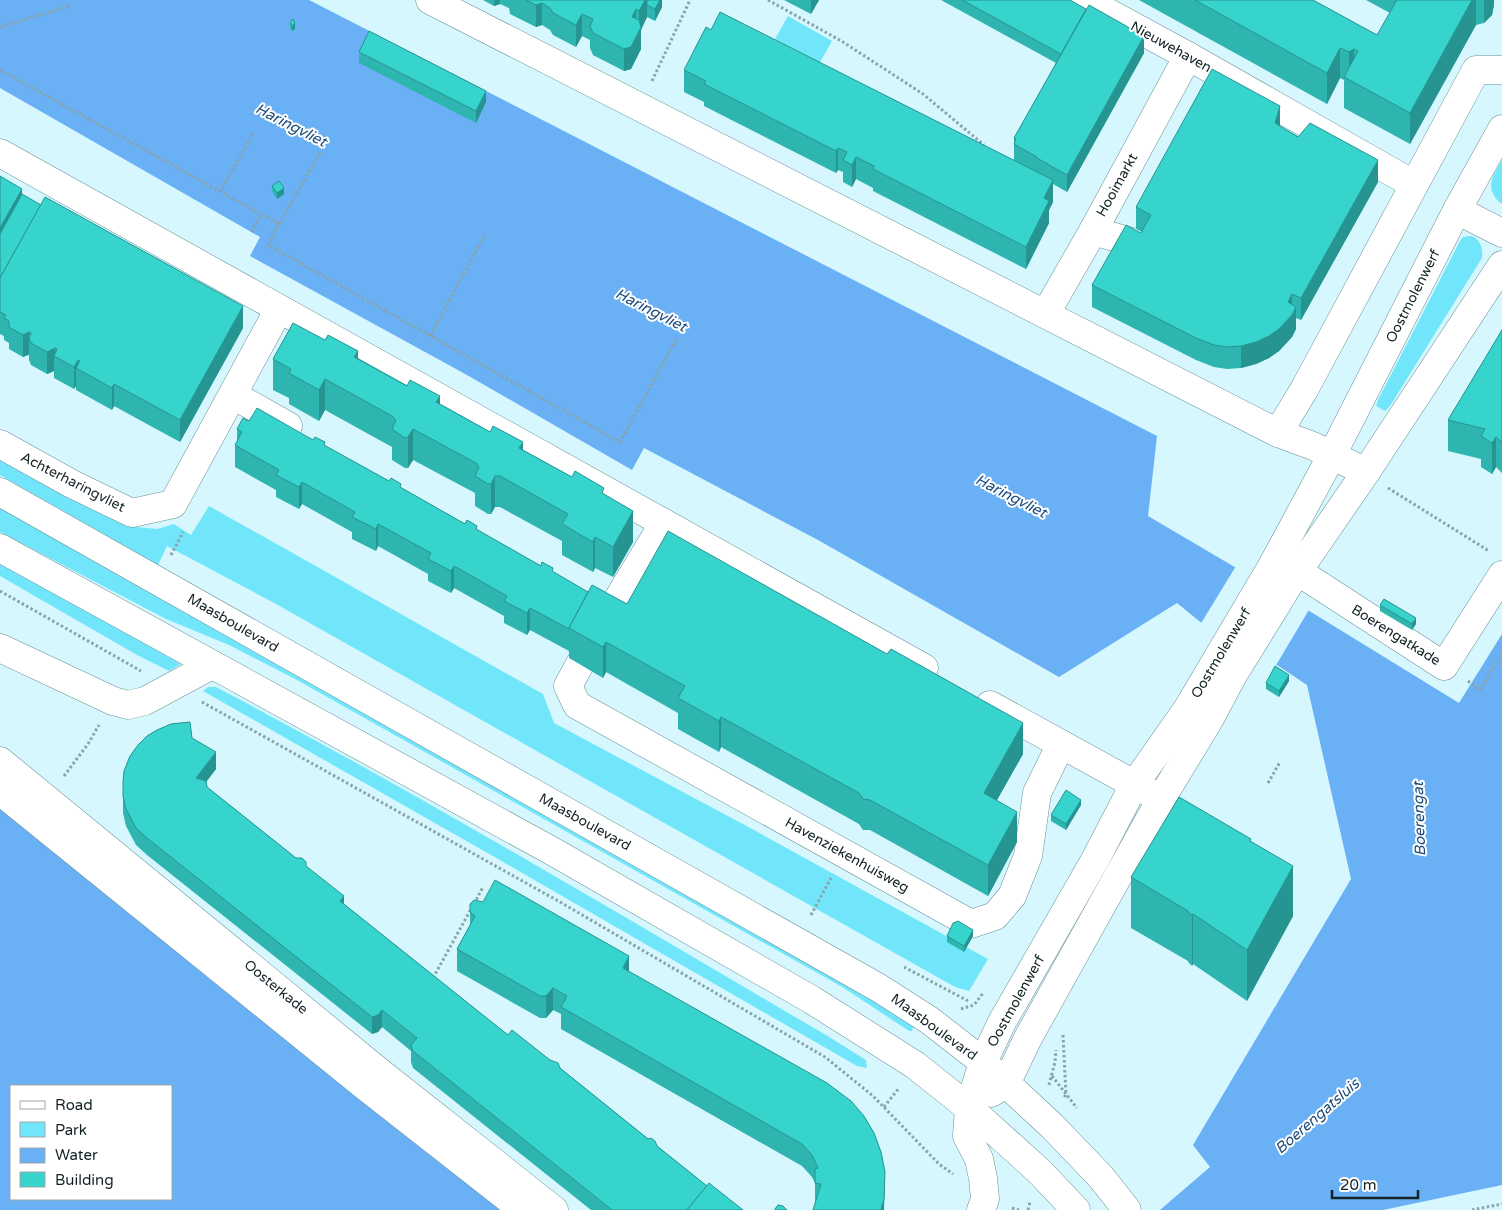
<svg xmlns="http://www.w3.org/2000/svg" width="1502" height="1210" font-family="'Varela Round',sans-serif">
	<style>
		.green { fill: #71e6fb }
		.water { fill: #69b0f5; fill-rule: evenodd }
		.pier { fill: #d6f7fe }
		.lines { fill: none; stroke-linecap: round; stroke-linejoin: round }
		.minor-casing { stroke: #699097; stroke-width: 29 }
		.major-casing { stroke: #699097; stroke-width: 29 }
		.path { stroke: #89a3a8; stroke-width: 3; stroke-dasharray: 2.5 2.5; stroke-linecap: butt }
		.minor { stroke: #fff; stroke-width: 28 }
		.major { stroke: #fff; stroke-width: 28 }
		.wall { fill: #2fb5b0 }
		.shaded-wall { fill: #269490 }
		.building { fill: #37d3cd; stroke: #269490 }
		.labels { text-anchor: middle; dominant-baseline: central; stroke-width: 4; stroke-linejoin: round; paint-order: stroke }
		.street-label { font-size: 14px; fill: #132326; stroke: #fff }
		.water-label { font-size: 15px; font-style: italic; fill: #1c4d7b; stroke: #fff }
	</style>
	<rect width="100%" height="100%" fill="#d6f7fe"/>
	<g class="green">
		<path d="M788,16L832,41L819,64L775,39Z"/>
		<path d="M1502,160V203H1500C1484,187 1493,176 1502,160Z"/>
		<path d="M1472,236C1481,240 1483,249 1482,258L1390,406L1385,411L1376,406L1378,400L1460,241L1463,237Z"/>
		<path d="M0,450L137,527L157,529L174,524L191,535L209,506L543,694L554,723L754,830L988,959L969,991L955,987L276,604L167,546L158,565L0,475Z"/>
		<path d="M0,508L842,979L912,1024L913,1027L912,1031H909L844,988L297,680L229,645L166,619L0,532Z"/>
		<path d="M0,561L181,664L169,671L137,655L0,576Z"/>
		<path d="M208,687H216C423,796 624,917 826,1035L866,1060L867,1068L857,1066L491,855L203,691Z"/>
	</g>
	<g class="water">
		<path d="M0,0H309L1157,436L1148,516L1311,612L1459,703L1502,634V1185L1383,1210H1160L1210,1167L1193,1145L1351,879L1307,685L1280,667L1204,625L1177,603L1059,677L818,540L644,448L632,470L467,375L250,256L260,237L0,88Z"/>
		<path d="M0,809L507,1210H0ZM11,1086H171V1199H11Z"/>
	</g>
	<path class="pier" d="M1236,566L1310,608L1275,667L1200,625Z"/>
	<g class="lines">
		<defs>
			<g id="minor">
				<path d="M430,0L1278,433L1313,446L1366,472"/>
				<path d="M1085,0L1188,56L1413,184"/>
				<path d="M0,153L924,668"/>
				<path d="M1457,210L1502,233"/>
				<path d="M1093,231L1146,246"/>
				<path d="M1046,313L1093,231L1188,56"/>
				<path d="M233,395L288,426"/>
				<path d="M1278,433L1305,388L1476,70H1502"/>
				<path d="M0,444L72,484L132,513L173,504L279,309"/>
				<path d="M1308,578L1444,666L1502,575"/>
				<path d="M604,622L664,523"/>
				<path d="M0,648L113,701L128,705L145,701L212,665"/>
				<path d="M580,664L568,686L577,705L971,924L995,916L1012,896L1028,856L1037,793L1061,744"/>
				<path d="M990,705L1161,799"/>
				<path d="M0,761L377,1070L554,1210"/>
				<path d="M0,791L365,1086L523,1210"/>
				<path d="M969,1108L967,1136L979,1159L983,1178L985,1199L981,1210"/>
			</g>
			<g id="major">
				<path d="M0,492L879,988L929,1020L983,1062L1052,1126L1101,1177L1127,1210"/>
				<path d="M0,548L552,851L812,1000L915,1065L969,1108L1039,1171L1076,1210"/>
				<path d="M991,1093L1006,1084L1028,1038L1161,799L1209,720L1233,675L1291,581L1366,472L1502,265"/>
				<path d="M969,1108L983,1062L1002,1022L1095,860L1134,785L1188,708L1271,568L1332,455L1457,210L1502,129"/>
			</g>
		</defs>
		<use href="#minor" class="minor-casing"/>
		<use href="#major" class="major-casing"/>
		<g class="path">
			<path d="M768,0L843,42L923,94L984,145"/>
			<path d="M0,27L70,6"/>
			<path d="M0,70L279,224L268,245L620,442L676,340"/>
			<path d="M652,81L690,0"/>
			<path d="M220,192L254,132"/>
			<path d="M279,224L321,151"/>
			<path d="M252,232L261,214"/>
			<path d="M430,336L485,234"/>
			<path d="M1388,488L1489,551"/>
			<path d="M171,555L183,532"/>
			<path d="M0,591L141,671"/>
			<path d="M1468,681L1480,690L1502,654"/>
			<path d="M202,702L560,902L825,1057L873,1096L939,1164L953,1174"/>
			<path d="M64,776L88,744L99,725"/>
			<path d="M1268,783L1280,762"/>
			<path d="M474,904L483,887"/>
			<path d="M811,915L831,878"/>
			<path d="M904,967L970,1002"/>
			<path d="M433,978L471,909"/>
			<path d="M961,1009L974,1005L983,993"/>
			<path d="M1063,1035L1066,1094L1064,1098"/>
			<path d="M1052,1076L1077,1108"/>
			<path d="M1049,1085L1055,1062L1056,1050"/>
			<path d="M884,1107L899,1088"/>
			<path d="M1012,1208L1019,1210"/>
			<path d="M1028,1210L1030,1202"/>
			<path d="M1472,1210L1502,1204"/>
		</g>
		<use href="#minor" class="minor"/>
		<use href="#major" class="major"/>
	</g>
	<g class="wall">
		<path d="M483,0H662V7L655,21L647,17L641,30V49L631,69L624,71L593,55L590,48V40L582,36L576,47L553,35L550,30L542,25L536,27L510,14L509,8L500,4L494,6Z"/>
		<path d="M784,0H819L811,14Z"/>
		<path d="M941,0H1070L1144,53L1067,192L1053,184V202L1049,210V223L1026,269L873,191V188L856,179L852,187L843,182V172L838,170L836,173L704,106V102L684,92V70L1014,160V138L1056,63Z"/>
		<path d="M1139,0H1313L1377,35L1390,13L1366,0H1494V5L1492,15L1484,23L1476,25L1410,144L1344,108V80L1340,78L1327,104Z"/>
		<path d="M290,22L295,29L292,31L290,28Z"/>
		<path d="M359,52L486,102L476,123L359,63Z"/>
		<path d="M1280,126L1378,182L1301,320L1296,318V329L1292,337L1279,351L1269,358L1256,364L1241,368L1227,369L1214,367L1196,360L1092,307V285L1142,232L1136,229V207Z"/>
		<path d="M0,176L22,194L243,328L180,442L114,406L112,410L76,390V386L74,389L54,378V371L47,374L31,365L29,360V355L23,357L9,349V343L4,340V336L0,334Z"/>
		<path d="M272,186L284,194L277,199L272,191Z"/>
		<path d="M1502,330V473L1496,467L1492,474L1481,467V459L1448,451V420Z"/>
		<path d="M358,358L604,495L633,542L613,577L595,568L593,572L562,555V541L500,507H495L491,514H488L475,506V493L413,460L408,468H405L392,460V447L325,410L319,421L289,404V398L273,390V359Z"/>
		<path d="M249,421L325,446L588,592L627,604L1023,754L997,800L1017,842L988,896L870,830H863L859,824L721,747L719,752L678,729V713L606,672L603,678L569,658V651L530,630L527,635L504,623V616L454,588L451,593L428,581V574L378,546L376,551L352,539V532L302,504L299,509L276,497V490L235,467V445L237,442V429Z"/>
		<path d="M1380,605L1416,624L1412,630L1380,611Z"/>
		<path d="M1289,681L1279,697L1266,689V683Z"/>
		<path d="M192,738L216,769L206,782L207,787L306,866L344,904L508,1035L560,1068L707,1186L743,1210H591L413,1068L411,1062V1051L382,1027L378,1032L372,1034L147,855L136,845L126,826L123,813V782Z"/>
		<path d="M1081,805L1066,830L1051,821V815Z"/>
		<path d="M1251,841L1293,916L1247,1001L1193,964L1192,966L1188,962V961L1131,928V877Z"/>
		<path d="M470,904L629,971L885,1194L815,1205V1183L812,1177L802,1166L561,1029V1014L553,1010L546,1018H540L457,971V949L470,925Z"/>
		<path d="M947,936H973L964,952L947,942Z"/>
	</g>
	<g class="shaded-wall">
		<path d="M494,0H500V4L494,6Z"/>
		<path d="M645,0H647V17L641,30V49L631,69L624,71V49L639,30V11Z"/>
		<path d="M660,0H662V7L655,21V9Z"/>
		<path d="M811,0H819L811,14Z"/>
		<path d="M1472,0H1476V25L1410,144V113Z"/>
		<path d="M1484,0H1494V5L1492,15L1484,23Z"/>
		<path d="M542,3V25L536,27V5Z"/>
		<path d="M636,9V31L632,17Z"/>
		<path d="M582,14V36L576,47V25Z"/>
		<path d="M295,23V29L292,31V26Z"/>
		<path d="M1144,36V53L1067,192V175Z"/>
		<path d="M1340,48V78L1327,104V73Z"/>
		<path d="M1354,49V80H1349V52Z"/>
		<path d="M486,91V102L476,123V111Z"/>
		<path d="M1280,106V128L1275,123Z"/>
		<path d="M838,148V170L836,173V151Z"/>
		<path d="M856,157V179L852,187V165Z"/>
		<path d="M1378,160V182L1301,320V298Z"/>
		<path d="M1053,180V202L1049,210V223L1026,269V247L1044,198Z"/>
		<path d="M284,188V194L277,199V193Z"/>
		<path d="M22,189V206L0,245V228Z"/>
		<path d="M1292,294V314L1296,307V329L1292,337L1279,351L1269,358L1256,364L1241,368V346L1288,302Z"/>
		<path d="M243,306V328L180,442V420Z"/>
		<path d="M29,332V354L23,357V335Z"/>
		<path d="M55,348V357L54,356V371L47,374V352Z"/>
		<path d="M358,351V381L354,357Z"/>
		<path d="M78,360V369L76,368V386L74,389V367Z"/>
		<path d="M325,379V410L319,421V390Z"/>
		<path d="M114,384V406L112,410V388Z"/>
		<path d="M440,396V427L436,402Z"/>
		<path d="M413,429V460L408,468V437Z"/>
		<path d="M1496,437V467L1492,474V443Z"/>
		<path d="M523,442V473L519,448Z"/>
		<path d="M495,476V507L491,514V484Z"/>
		<path d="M302,482V504L299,509V487Z"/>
		<path d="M633,511V542L613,577V547Z"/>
		<path d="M378,524V546L376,551V529Z"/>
		<path d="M595,537V568L593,572V542Z"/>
		<path d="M454,566V588L451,593V571Z"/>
		<path d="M530,608V630L527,635V613Z"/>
		<path d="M1416,618V624L1412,630V624Z"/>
		<path d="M606,642V672L603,678V647Z"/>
		<path d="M1289,675V681L1279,697V691Z"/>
		<path d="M721,717V747L719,752V721Z"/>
		<path d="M1023,723V754L984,823V793Z"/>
		<path d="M216,752V769L196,795V778Z"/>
		<path d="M1081,800V805L1066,830V824Z"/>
		<path d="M1017,812V842L988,896V865Z"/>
		<path d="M1293,866V916L1247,1001V950Z"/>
		<path d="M344,896V913L340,901Z"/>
		<path d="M1193,914V964L1192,966V915Z"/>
		<path d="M973,930V936L964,952V946Z"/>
		<path d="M629,956V978L623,968Z"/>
		<path d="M553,988V1010L546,1018V996Z"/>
		<path d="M382,1010V1027L378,1032L372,1034V1017Z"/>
		<path d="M885,1172L884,1210H881Z"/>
	</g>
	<g class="building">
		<path d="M526,0H645L639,11L636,9L632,17L639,20L641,27L631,47L624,49L593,33L590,26L593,19L582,14L576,25L553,13L550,8L542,3L536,5Z"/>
		<path d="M647,0H660L655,9L647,5Z"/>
		<path d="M962,0H1070L1086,9L1061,54Z"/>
		<path d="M1195,0H1313L1377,35L1397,0H1472L1410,113L1344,77L1358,51L1354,49L1349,52L1340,48L1327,73Z"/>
		<path d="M1089,5L1144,36L1067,175L1037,158V157L1014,144L1016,139L1014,138Z"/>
		<path d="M720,12L1053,180L1044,198L1049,201L1026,247L873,169L874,166L856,157L852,165L843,160L847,152L838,148L836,151L704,84L706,81L684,70L706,27L711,30Z"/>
		<path d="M293,19L295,23L292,26L290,22Z"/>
		<path d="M369,31L486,91L476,111L359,52Z"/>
		<path d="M1212,69L1280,106L1275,123L1298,137L1310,123L1378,160L1301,298L1292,294L1288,302L1296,307L1292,315L1279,329L1269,336L1256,342L1241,346L1227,347L1214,345L1196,338L1092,285L1126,225L1141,233L1151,215L1136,207Z"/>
		<path d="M0,176L22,189L0,228Z"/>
		<path d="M279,181L284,188L277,193L272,186Z"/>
		<path d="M22,194L41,205L0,278V234Z"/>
		<path d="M45,197L243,306L180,420L114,384L112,388L76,368L80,361L78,360L74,367L54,356L57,349L55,348L47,352L31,343L29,338L31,333L29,332L23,335L9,327V321L4,318L6,315L0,312V278Z"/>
		<path d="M293,323L325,340L328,335L358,351L354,357L407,386L410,380L440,396L436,402L490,432L493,426L523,442L519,448L572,477L575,471L604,488L602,493L633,511L613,547L595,537L593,542L562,524L568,514L500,476H495L491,484H488L475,476L479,467L476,463L413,429L408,437L405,438L392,429L396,420L392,416L325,379L319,390L289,373L291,369L273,359Z"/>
		<path d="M1502,330V442L1496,437L1492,443L1481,436L1485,429L1448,420Z"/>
		<path d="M257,408L313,440L315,437L325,442L324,445L389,481L391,478L401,484L400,487L465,524L467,520L477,526L476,529L541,566L542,562L553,568L552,571L588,592L569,628V629L530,608L527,613L504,601L507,596L454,566L451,571L428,559L431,553L378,524L376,529L352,517L355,512L302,482L299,487L276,475L279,470L235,445L242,432L237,429L243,418L249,421Z"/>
		<path d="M668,531L887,654L891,649L1023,723L984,793L1017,812L988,865L870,800L863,799L859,793L721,717L719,721L678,698L685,686L606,642L603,647L569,628L592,585L627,604Z"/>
		<path d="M1384,599L1416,618L1412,624L1380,605Z"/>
		<path d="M1275,666L1289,675L1279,691L1266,683Z"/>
		<path d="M190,722L192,738L216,752L196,778L206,781L207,787L296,858H302L306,862V866L344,896L340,901L508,1035L512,1030L550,1060L558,1063L560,1068L648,1139L651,1138L655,1141L657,1146L707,1186L687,1210H612L413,1051L411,1045L417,1038L382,1010L378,1015L372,1017L147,838L136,828L126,809L123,796V782L124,771L130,756L138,745L147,736L157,730L171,724Z"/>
		<path d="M1066,790L1081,800L1066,824L1051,815Z"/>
		<path d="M1179,797L1251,839L1250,841L1293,866L1247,950L1193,914L1192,915L1188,912V911L1131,877Z"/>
		<path d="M495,880L629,956L623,968L827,1083L851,1101L864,1116L874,1133L881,1152L885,1172L884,1199L881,1210H813L821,1184L815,1183V1169L818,1168L812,1155L802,1144L561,1007L567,996L553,988L546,996H540L457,949L475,916L470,912V904L474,900L483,902Z"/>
		<path d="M958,921L973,930L964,946L947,936L953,923Z"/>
		<path d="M709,1183L743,1210H687Z"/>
		<path d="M778,1205L783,1206L787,1210H775V1209Z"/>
	</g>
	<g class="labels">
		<g class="street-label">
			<text transform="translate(1171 47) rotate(29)">Nieuwehaven</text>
			<text transform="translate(1117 185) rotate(-61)">Hooimarkt</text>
			<text transform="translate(1413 296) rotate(-63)">Oostmolenwerf</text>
			<text transform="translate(73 482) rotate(27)">Achterharingvliet</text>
			<text transform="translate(233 623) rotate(30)">Maasboulevard</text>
			<text transform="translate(1396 635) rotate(32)">Boerengatkade</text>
			<text transform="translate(1221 653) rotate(-59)">Oostmolenwerf</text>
			<text transform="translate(585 822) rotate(29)">Maasboulevard</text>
			<text transform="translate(847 855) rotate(29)">Havenziekenhuisweg</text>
			<text transform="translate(276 987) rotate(39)">Oosterkade</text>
			<text transform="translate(1016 1001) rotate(-61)">Oostmolenwerf</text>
			<text transform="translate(934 1027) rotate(36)">Maasboulevard</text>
		</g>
		<g class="water-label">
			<text transform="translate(291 125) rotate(27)">Haringvliet</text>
			<text transform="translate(651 310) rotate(27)">Haringvliet</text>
			<text transform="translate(1011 496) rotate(27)">Haringvliet</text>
			<text transform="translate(1419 819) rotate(-92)">Boerengat</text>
			<text transform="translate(1317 1116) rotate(-41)">Boerengatsluis</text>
		</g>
	</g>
	<rect x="10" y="1085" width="162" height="115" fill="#ffffff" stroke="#a1a7a8"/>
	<rect x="20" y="1101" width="25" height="8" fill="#ffffff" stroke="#a1a7a8"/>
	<text x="55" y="1110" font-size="15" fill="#132326">Road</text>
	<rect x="20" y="1122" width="25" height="15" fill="#71e6fb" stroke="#a1a7a8"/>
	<text x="55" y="1135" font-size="15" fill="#132326">Park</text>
	<rect x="20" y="1148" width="25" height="15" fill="#69b0f5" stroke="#a1a7a8"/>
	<text x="55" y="1160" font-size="15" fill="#132326">Water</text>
	<rect x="20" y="1172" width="25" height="15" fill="#37d3cd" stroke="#a1a7a8"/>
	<text x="55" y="1185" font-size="15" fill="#132326">Building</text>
	<path d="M1332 1190v8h86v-8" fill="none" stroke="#132326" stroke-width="2.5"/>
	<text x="1340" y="1190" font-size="15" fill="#132326" stroke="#ffffff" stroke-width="4" paint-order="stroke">20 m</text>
</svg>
